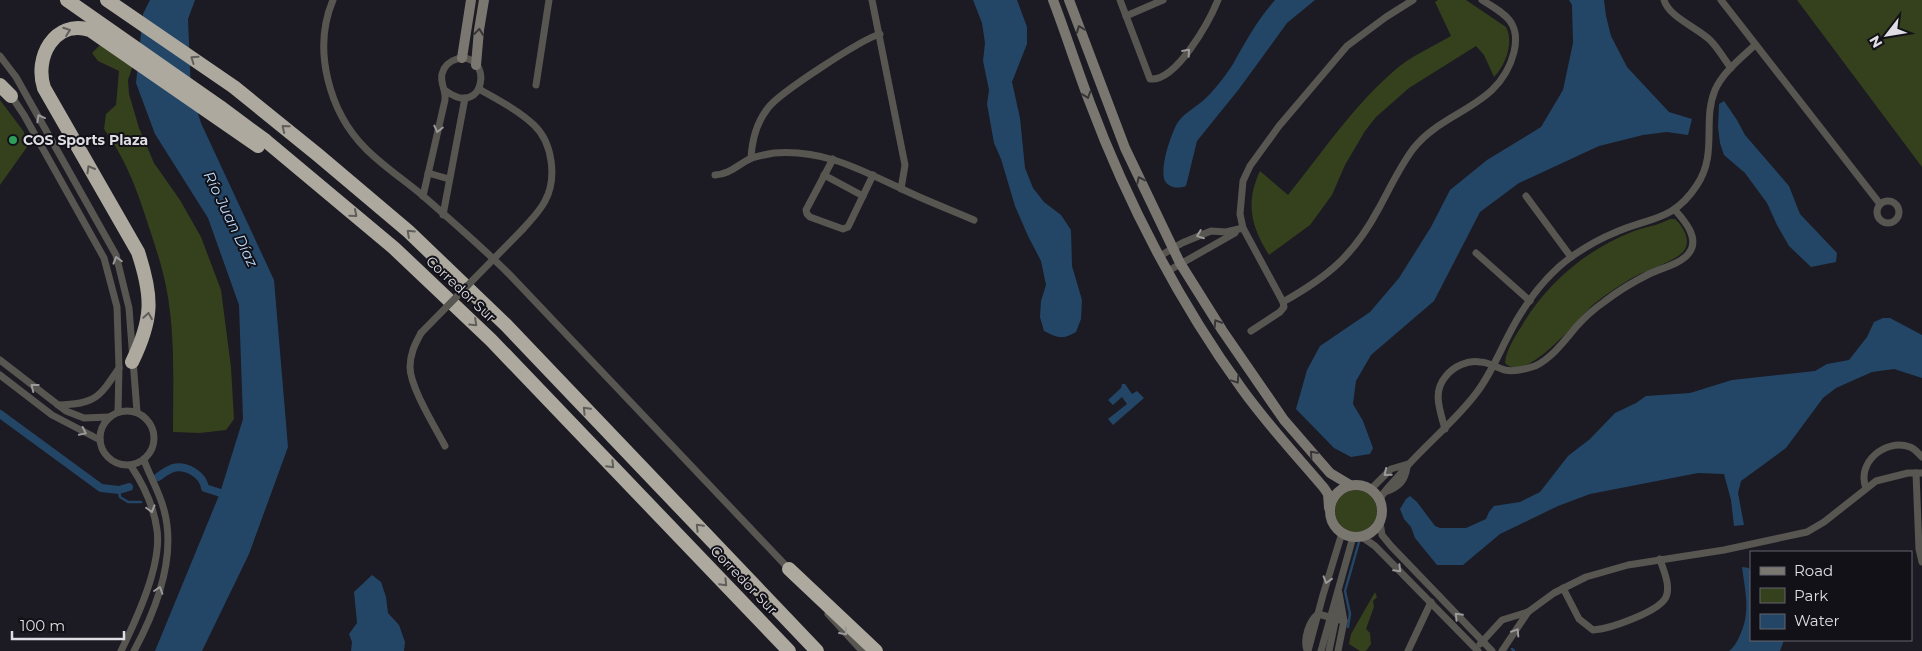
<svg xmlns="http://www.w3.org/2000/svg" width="1922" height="651" font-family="Montserrat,sans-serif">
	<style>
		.green { fill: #35401d }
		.water { fill: #234667 }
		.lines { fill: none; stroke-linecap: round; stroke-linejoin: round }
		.stream { stroke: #234667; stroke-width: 2.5 }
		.canal { stroke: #234667; stroke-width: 8 }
		.street { stroke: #585651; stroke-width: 7 }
		.secondary { stroke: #7a7770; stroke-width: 10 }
		.highway { stroke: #ada99e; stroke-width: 14 }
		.street-bridge { stroke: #585651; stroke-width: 7 }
		.oneway { stroke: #373537 }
		.oneway2 { stroke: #605d5b }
		.oneway3 { stroke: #9c9a9a }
		.leisure-dot { fill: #2e9e5b; stroke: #131118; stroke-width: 2 }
		.labels { text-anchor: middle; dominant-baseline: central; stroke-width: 4; stroke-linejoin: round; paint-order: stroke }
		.poi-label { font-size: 14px; font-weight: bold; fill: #dfdee4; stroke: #131118; text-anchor: start }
		.street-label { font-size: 14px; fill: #dfdee4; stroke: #131118 }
		.water-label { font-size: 15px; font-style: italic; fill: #b8dafc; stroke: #131118 }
	</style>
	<rect width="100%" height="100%" fill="#1c1a22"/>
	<g class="green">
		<path d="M1438,0H1466L1506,27C1514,42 1506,65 1494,77L1484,55L1476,46L1409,88L1376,117L1365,131L1345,165L1332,195L1310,225L1269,255C1251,226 1245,203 1260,171L1288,195C1322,153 1353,106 1395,70C1411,56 1432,47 1451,36L1435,2Z"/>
		<path d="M1797,0H1922V167Z"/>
		<path d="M102,43L133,65L128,80L129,94L139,128L154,163L180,200L201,237L221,290L231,367L234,419L226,430L200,433L173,432C173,379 176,324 163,273C158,253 151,234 145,215C135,184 123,155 104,129L106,114L116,105L119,71L98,61L92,53Z"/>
		<path d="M0,100L24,132L27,147L0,185Z"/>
		<path d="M1670,219H1675C1682,225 1691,239 1685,249C1680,260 1644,271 1632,278C1619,286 1606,294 1594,304C1580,316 1526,386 1505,363C1506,349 1517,334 1524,322C1550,280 1588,249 1634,231C1646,227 1659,225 1670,219Z"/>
		<circle cx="1356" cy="511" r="21"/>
		<path d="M1375,592L1377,597L1373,601L1374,607L1366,629L1370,633L1371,644L1366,651H1360L1349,644L1351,634Z"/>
	</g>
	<g class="water">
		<path d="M150,0H195L188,19L191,92L201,123L274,280L288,447L249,554L202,651H155L220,493L243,419L239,305L208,218L155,134L136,83L143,14Z"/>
		<path d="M973,0H1017L1027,27V44L1012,82L1020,118L1025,168L1033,188L1044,202L1061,215L1071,230L1072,266L1082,300L1081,319L1076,332C1062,340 1058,338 1044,331L1040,317L1041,301L1046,285L1041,261L1028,236L1015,206L1001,159L994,143L987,104L989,90L983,61L985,43L982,23Z"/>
		<path d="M1275,0H1315L1287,23L1239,89L1197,141L1186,186C1179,189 1169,188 1165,181C1159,170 1171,133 1178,122C1184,113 1198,106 1207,97C1216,88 1226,75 1233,64C1245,42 1258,19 1275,0Z"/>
		<path d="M1569,0H1604L1606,16L1611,36L1627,67L1669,112L1692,119L1688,135L1667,132L1643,135L1599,146L1519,183L1480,212L1434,301L1371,355L1356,381L1353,404L1363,421L1373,448L1370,454L1351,457L1334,448L1296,409L1307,370L1320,346L1370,312L1399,278L1431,227L1450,190L1487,160L1541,127L1563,90L1573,43L1572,5Z"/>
		<path d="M1724,101L1737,120L1745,135L1789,186L1800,214L1837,253L1836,262L1811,267L1789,246L1777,225L1767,203L1745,173L1724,155L1720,143L1718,127L1719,104Z"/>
		<path d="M1883,318H1890L1922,335V378L1894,369L1872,372L1836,388L1823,398L1786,448L1741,481L1738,493L1744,525L1734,526L1731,500L1724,474L1698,473L1590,494L1558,506L1500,534L1463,565H1437L1415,538L1411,527L1404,519L1400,509L1406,499L1410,496L1417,502L1435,526L1440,528H1466L1486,519L1489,512L1494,506L1520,502L1540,492L1568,456L1590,439L1615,413L1636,403L1646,396L1690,393L1732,380L1815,371L1827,364L1849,360L1867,337L1874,322Z"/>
		<path d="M1122,384H1125L1132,394L1137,391L1144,398L1113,425L1108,419L1127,404L1122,397L1113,405L1108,400L1121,388Z"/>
		<path d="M1742,567L1749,568L1751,574V640H1784L1780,651H1729C1735,646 1737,642 1740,635C1751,611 1745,592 1742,567Z"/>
		<path d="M372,575L381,582L386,597L388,613L399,625L405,642L404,651H351L352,642L349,634L357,623L354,592Z"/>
	</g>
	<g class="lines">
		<g class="stream">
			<path d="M119,490L120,497L128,502H141"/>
			<path d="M1348,627L1350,614L1345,591L1359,542"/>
			<path d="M1512,649L1514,651"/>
		</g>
		<g class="canal">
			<path d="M0,414L101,488L119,490L129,487"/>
			<path d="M158,477C162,474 168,470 173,468C186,465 203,474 205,488L230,496"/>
		</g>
		<g class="street">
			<path d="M333,0C312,49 329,112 366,149C383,166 404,180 422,195C452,221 482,247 510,275L790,570"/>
			<path d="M872,0L905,165L901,189"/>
			<path d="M1120,0L1150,79C1176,82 1209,22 1218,0"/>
			<path d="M1664,0C1669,17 1696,27 1710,40C1718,48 1724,59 1731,68"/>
			<path d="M1721,0L1880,204"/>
			<path d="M1126,16L1163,0"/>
			<path d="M0,56L16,77L116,255L129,308L137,412"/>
			<path d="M536,85L549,0"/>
			<path d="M479,89C498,100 518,110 534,125C553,143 557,179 545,201C540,211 531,220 523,229"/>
			<path d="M10,94L24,115L104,258L117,307L119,368L118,412"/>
			<path d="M751,158C752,140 756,123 768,108C779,93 862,39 880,34"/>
			<path d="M833,159L806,210L807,214L810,217L843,229L848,227L873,175"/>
			<path d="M428,173L449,179"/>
			<path d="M715,175C731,174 738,164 752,158C759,156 768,154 774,153C824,149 861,170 904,190C927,201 951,210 974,220"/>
			<path d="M824,175L863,196"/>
			<path d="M423,196L445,100C446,90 440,83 442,74C444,66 450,61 457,59C494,51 486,120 446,91"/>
			<path d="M1526,196L1571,257"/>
			<circle cx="1888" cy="212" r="11"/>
			<path d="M443,215L465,98"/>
			<path d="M1476,253L1530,301"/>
			<path d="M1160,256L1182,243L1211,231L1226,232L1243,228"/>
			<path d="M1168,271L1235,233"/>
			<path d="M1283,302C1329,276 1354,255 1379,208C1390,188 1399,168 1413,149C1444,109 1500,108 1514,52C1521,22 1505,14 1482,0"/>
			<path d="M1251,331L1280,312L1284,307L1283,302L1243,228L1240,214L1243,181L1250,166L1279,126L1347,46L1386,17L1413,0"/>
			<path d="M421,333C415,344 410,354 410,367C410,387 435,427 445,446"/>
			<path d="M0,360L66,411L84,418L109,417"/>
			<path d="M0,375L52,415L100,440"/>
			<path d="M58,405C95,404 99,398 119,368"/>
			<circle cx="127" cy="438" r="27"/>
			<path d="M1445,429C1440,410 1432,392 1446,376C1454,366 1468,360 1480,362C1489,362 1497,368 1505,370C1514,372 1526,369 1535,366C1552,358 1564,341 1576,327C1584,318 1594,309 1604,302C1618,291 1633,282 1649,274C1661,268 1681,264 1689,253C1700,239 1685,221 1675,210"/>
			<path d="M1916,473L1919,549L1922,562"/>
			<path d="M1866,488C1856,463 1885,438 1910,447C1914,448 1919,454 1922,457"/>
			<path d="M1371,489L1391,469L1408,464"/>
			<path d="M1385,492C1399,487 1405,481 1407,467"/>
			<path d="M1380,499C1385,489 1394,482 1401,473C1424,446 1452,424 1474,396C1495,370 1504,338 1523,310C1535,291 1552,271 1571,257C1584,248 1599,239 1614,233C1649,217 1673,222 1697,185C1718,153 1702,122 1715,90C1723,72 1741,58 1755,45"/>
			<path d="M1380,522L1382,535L1391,546L1492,651"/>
			<path d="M1362,537L1375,546L1478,651"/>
			<path d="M1563,588L1579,619L1593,630C1609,629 1659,612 1666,597C1671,585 1663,570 1660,559"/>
			<path d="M828,614L862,651"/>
			<path d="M1480,644L1502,620L1528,612"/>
			<path d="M1307,650C1303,639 1309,621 1318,614L1344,621"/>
			<path d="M121,651C136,620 162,565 157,530C154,507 143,484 131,466"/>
			<path d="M134,651C156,610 177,557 164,510C160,493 150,477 144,460"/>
			<path d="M1308,651L1323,595L1342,533"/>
			<path d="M1321,651L1353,537"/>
			<path d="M1329,651L1339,603"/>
			<path d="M1338,651L1344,621L1339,593"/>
			<path d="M1408,651L1431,602"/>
			<path d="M1502,651L1528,612L1554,593L1586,577L1628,565L1724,550L1807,532L1824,522L1876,481L1908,473H1922"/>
		</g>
		<g class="secondary">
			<path d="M1053,0C1066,34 1077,69 1090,103C1127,202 1180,304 1242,389C1267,424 1296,455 1324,488L1328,494L1329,508"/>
			<path d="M1069,0L1125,148L1180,263L1222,330L1284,420L1330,473L1350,485"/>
			<path d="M462,58L471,0"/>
			<path d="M476,65L479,30L484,0"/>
			<circle cx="1356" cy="511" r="26"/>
		</g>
		<g class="highway">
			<path d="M67,0L220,107L266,141L394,248L491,340L789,651"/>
			<path d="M107,0L234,87L318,155L408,231L506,325L817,651"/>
			<path d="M0,85L11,96"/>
			<path d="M132,362C153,319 153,297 138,252L44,88C34,58 54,19 90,30L258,146"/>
			<path d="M789,569L876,651"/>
		</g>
		<path class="street-bridge" d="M421,333L523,229"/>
	</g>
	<defs><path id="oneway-chevron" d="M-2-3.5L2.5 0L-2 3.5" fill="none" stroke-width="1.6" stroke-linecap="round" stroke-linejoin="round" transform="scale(1.25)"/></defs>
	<g class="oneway">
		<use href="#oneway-chevron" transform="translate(1080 29) rotate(-111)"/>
		<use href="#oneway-chevron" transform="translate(479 32) rotate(-84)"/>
		<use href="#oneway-chevron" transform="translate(1087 95) rotate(71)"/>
		<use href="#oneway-chevron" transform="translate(1140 180) rotate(-115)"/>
		<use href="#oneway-chevron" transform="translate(1217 323) rotate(-122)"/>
		<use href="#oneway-chevron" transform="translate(1236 380) rotate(56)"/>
		<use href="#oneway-chevron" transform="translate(1313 454) rotate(-132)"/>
	</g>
	<g class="oneway2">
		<use href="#oneway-chevron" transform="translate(67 31) rotate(-20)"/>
		<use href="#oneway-chevron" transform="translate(194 59) rotate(-145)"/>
		<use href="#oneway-chevron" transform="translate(285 128) rotate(-141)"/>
		<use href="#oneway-chevron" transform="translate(90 169) rotate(-120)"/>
		<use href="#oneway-chevron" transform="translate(354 214) rotate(41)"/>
		<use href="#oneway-chevron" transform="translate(410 233) rotate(-137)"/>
		<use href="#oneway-chevron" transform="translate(148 316) rotate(-81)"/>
		<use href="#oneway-chevron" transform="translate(474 323) rotate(43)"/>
		<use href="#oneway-chevron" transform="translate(586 410) rotate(-134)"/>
		<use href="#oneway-chevron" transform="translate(611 465) rotate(46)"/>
		<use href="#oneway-chevron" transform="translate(699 527) rotate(-134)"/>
		<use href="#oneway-chevron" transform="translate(724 583) rotate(46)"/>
	</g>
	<g class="oneway3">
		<use href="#oneway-chevron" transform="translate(1187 52) rotate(-49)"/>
		<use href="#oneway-chevron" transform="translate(40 118) rotate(-119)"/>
		<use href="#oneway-chevron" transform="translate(438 129) rotate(103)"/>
		<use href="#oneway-chevron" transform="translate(1200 235) rotate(159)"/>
		<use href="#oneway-chevron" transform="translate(117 260) rotate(-106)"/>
		<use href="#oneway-chevron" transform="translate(34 387) rotate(-142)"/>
		<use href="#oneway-chevron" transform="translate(83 432) rotate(26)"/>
		<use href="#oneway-chevron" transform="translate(1387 473) rotate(141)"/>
		<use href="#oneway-chevron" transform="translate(151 509) rotate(74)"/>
		<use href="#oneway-chevron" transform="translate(1398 569) rotate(45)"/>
		<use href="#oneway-chevron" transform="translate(1327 580) rotate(107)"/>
		<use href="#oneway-chevron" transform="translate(159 590) rotate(-72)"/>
		<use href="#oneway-chevron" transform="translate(1458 616) rotate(-134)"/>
		<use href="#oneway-chevron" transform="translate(844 632) rotate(49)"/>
		<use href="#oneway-chevron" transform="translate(1516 632) rotate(-57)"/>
	</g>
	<circle class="leisure-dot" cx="13" cy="140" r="5"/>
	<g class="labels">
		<g class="poi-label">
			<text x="23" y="140">COS Sports Plaza</text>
		</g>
		<g class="street-label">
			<text transform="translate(461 289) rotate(43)">Corredor Sur</text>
			<text transform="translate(744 580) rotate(46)">Corredor Sur</text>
		</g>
		<g class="water-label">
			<text transform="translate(231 219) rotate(64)">Río Juan Díaz</text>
		</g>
	</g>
	<rect x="1750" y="551" width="162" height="90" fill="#131118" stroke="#65636a"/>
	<rect x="1760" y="567" width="25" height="8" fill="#7a7770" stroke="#65636a"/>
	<text x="1794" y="576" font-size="15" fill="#dfdee4">Road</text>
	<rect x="1760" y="588" width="25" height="15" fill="#35401d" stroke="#65636a"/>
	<text x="1794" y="601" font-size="15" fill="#dfdee4">Park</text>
	<rect x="1760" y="614" width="25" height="15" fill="#234667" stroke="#65636a"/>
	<text x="1794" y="626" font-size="15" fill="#dfdee4">Water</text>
	<g transform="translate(1887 35) rotate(239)" stroke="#131118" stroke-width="4" paint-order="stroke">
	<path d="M0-4L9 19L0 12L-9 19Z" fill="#dfdee4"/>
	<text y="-8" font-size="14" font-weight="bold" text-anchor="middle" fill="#dfdee4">N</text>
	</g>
	<path d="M12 631v8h112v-8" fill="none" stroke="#dfdee4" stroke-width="2.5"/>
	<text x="20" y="631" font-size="15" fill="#dfdee4" stroke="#131118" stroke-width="4" paint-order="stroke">100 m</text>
</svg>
